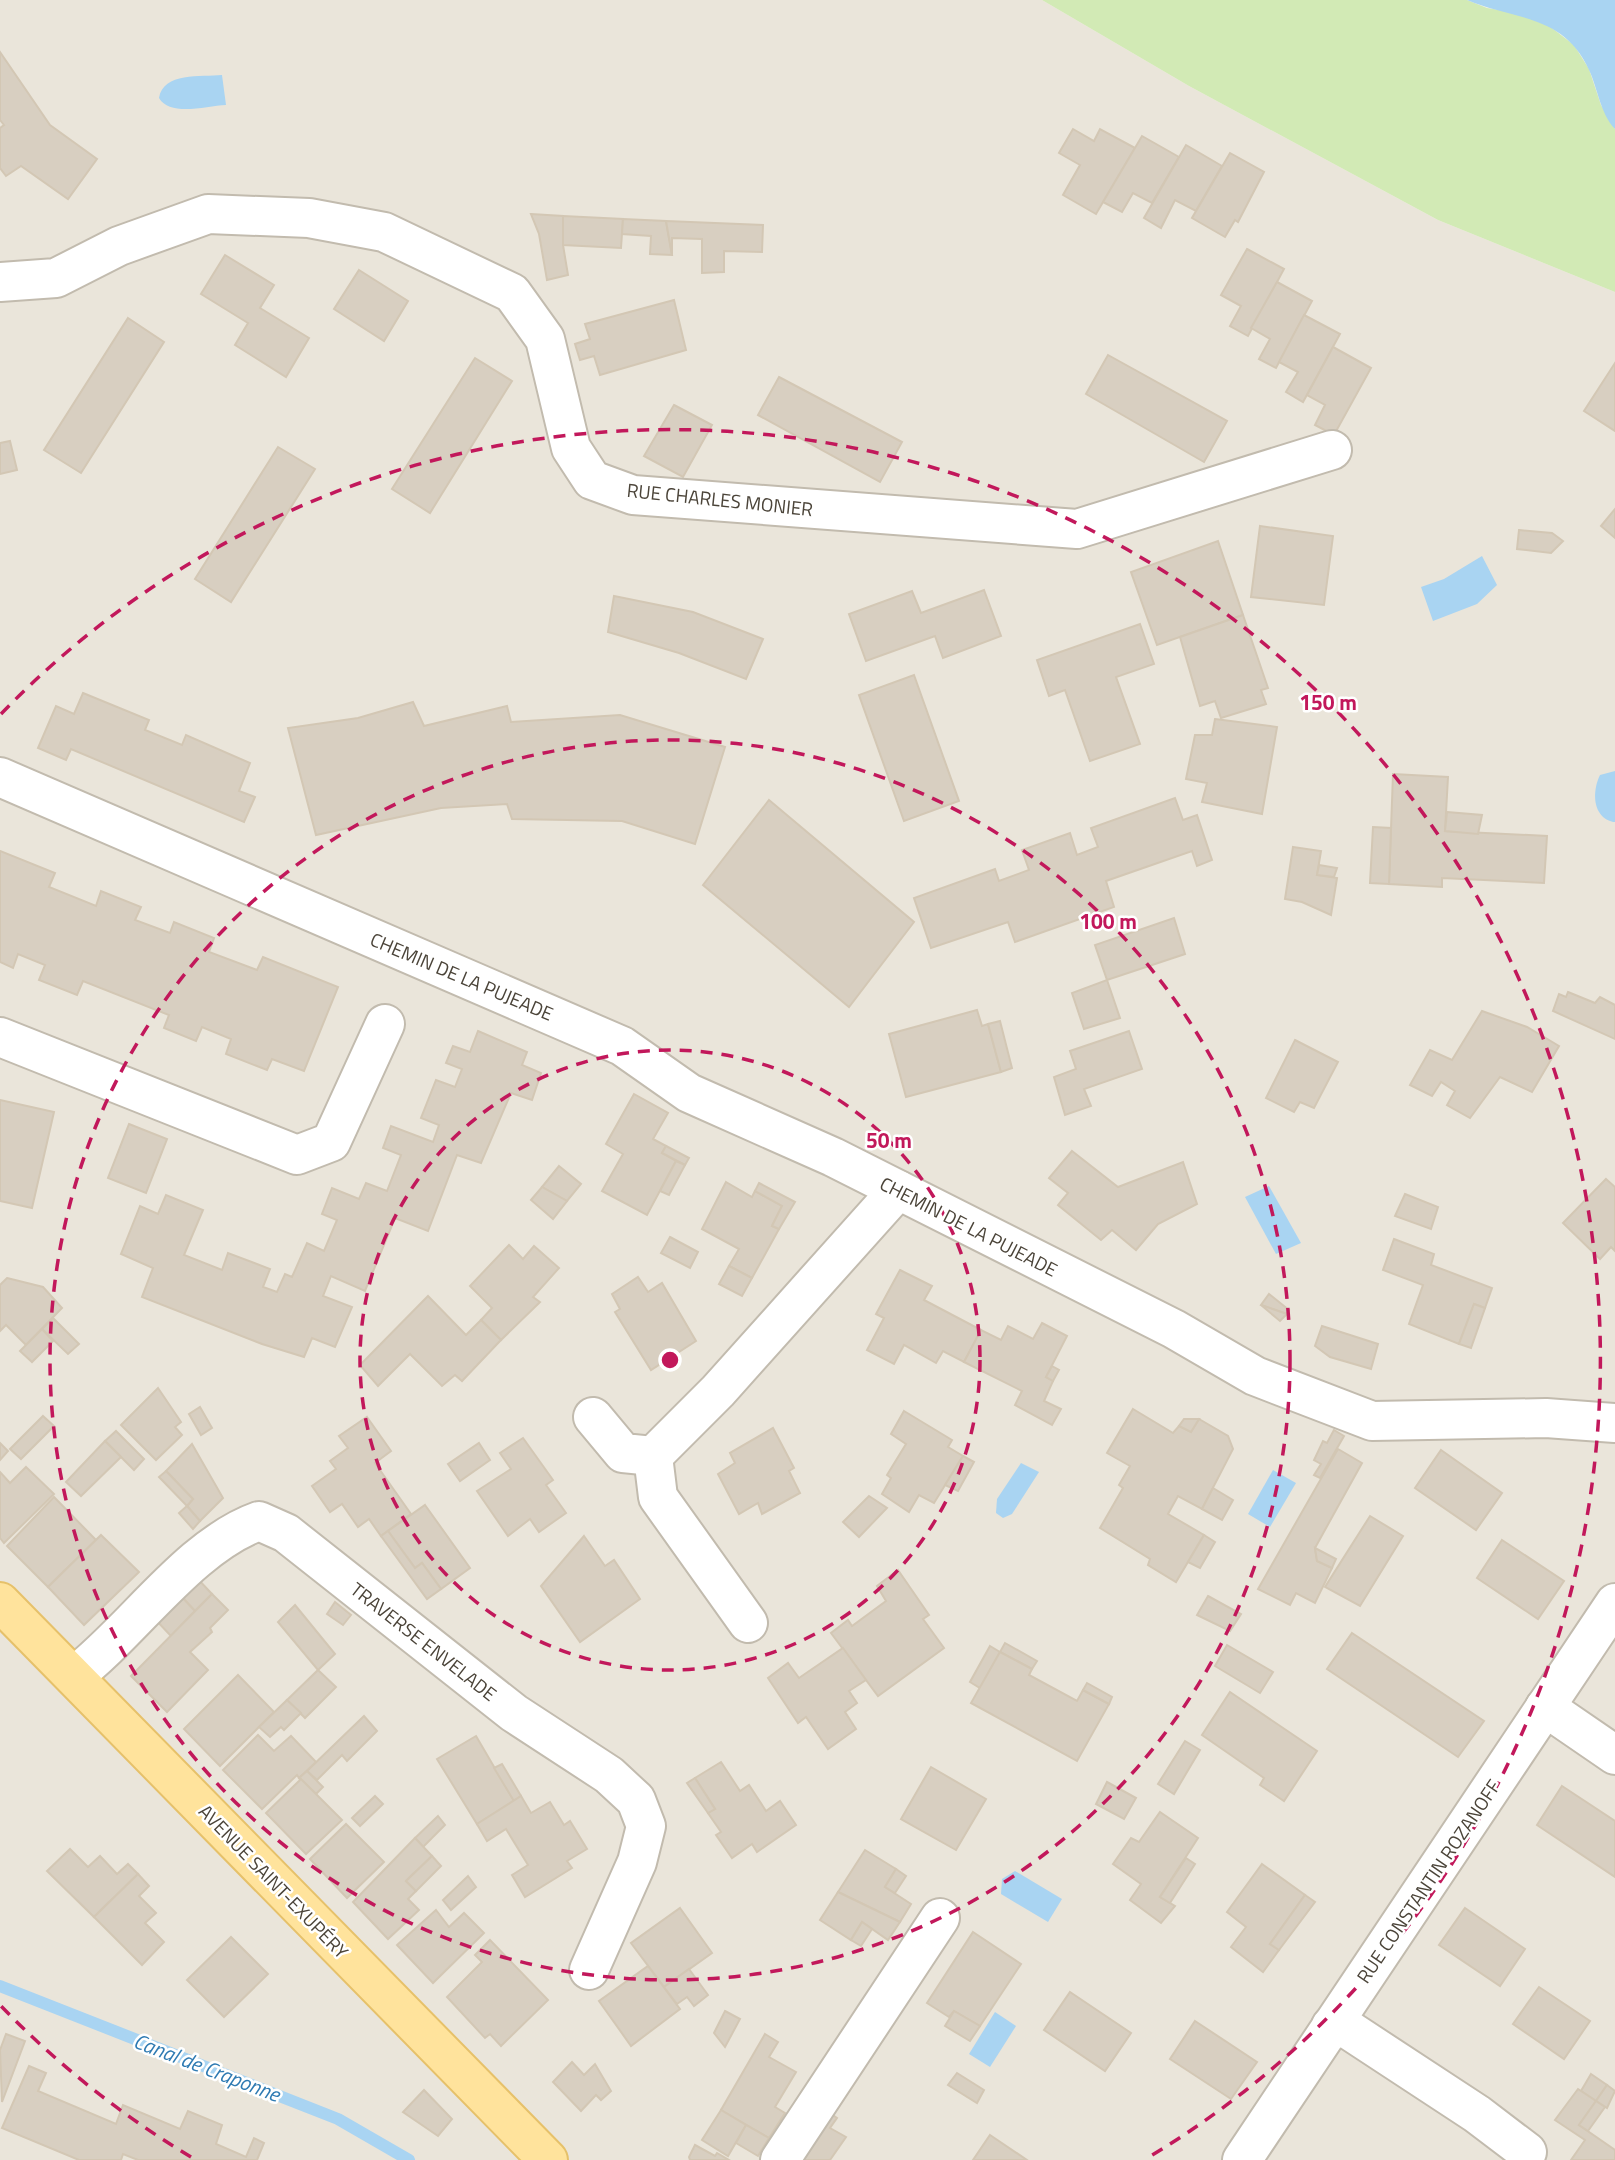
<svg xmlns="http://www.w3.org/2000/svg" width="1615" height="2160" font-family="'Titillium Web',sans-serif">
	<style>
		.residential { fill: #eae5da }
		.green { fill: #d2eab5 }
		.water { fill: #a9d4f2 }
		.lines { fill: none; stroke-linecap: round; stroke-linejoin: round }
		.stream { stroke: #a9d4f2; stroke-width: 12 }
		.building { fill: #d8cfc1; stroke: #d3c7b4; stroke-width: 2 }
		.minor-casing { stroke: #c2bbae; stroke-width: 42 }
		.major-casing { stroke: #e6c16a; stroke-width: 42 }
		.minor { stroke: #fff; stroke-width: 38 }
		.major { stroke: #ffe39c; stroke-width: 38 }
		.ring { fill: none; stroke: #c2185b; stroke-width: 3.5; stroke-dasharray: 12 9 }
		.labels { text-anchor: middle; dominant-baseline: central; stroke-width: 5; stroke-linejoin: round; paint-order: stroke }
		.street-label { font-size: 19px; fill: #4b4439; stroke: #fff }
		.water-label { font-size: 21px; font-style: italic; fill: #2e7ab2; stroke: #fff }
		.centre { fill: #c2185b; stroke: #fff; stroke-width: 3.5 }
		.ring-label { font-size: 21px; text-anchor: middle; font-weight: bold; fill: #c2185b; stroke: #fff; stroke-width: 5; stroke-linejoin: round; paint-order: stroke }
	</style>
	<rect width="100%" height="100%" fill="#f6f3ec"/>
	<path class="residential" d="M0,0H1042L1189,86L1438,220L1615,292V2160H0Z"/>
	<path class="green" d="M1042,0H1467L1487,8L1519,13L1548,25L1574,45L1589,69L1601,105L1615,129V292L1438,220L1189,86Z"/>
	<g class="water">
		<path d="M1467,0H1615V129C1600,113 1598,89 1589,70C1564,14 1514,20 1467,0Z"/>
		<path d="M222,75L226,105C206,106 170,117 159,98C163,72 201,77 222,75Z"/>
		<path d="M1482,556L1497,585L1477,604L1433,621L1421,587L1444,579Z"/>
		<path d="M1615,771V822H1613C1592,817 1592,791 1600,775Z"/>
		<path d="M1269,1186L1301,1243L1276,1254L1245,1197Z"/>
		<path d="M1021,1463L1039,1472L1012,1514L1003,1518L996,1513L997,1499Z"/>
		<path d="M1273,1470L1296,1483L1270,1527L1248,1514Z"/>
		<path d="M1015,1871L1062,1899L1048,1922L1001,1894L1002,1879Z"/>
		<path d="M995,2012L1016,2026L990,2067L969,2054Z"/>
	</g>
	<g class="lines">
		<path class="stream" d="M0,1986L338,2119L409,2160"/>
	</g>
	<g class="building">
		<path d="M0,52L50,125L97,159L68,199L21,166L6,176L0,168V128L4,125L0,120Z"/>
		<path d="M1073,129L1094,141L1100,129L1135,148L1096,214L1063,195L1080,165L1059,153Z"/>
		<path d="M1142,136L1179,157L1152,203L1133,193L1122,212L1103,202Z"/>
		<path d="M1186,145L1222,166L1196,211L1175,200L1161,228L1144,218Z"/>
		<path d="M1230,153L1264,172L1238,222L1235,220L1225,237L1192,218Z"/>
		<path d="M531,214L563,216V245L568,275L547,280L539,234Z"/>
		<path d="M563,216L623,219L621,248L563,245Z"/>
		<path d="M623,219L666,221L672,255L650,254L651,236L622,234Z"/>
		<path d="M666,221L763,225L762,252L724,251V272L702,273V239L672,238V255Z"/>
		<path d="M1247,249L1284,269L1248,336L1230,326L1241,306L1221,295Z"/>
		<path d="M225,255L274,285L260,308L309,338L286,377L235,345L248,323L201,294Z"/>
		<path d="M359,270L408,301L384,341L334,309Z"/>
		<path d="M1277,282L1312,301L1276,368L1259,359L1270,339L1251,328Z"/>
		<path d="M674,300L686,350L600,375L594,356L580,360L575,344L590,339L585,324Z"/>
		<path d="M1304,315L1340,334L1303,402L1286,392L1298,372L1279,362Z"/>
		<path d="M128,318L164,342L81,473L44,450Z"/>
		<path d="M1333,347L1371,368L1334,435L1315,425L1325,405L1307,395Z"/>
		<path d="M1108,355L1227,421L1204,462L1086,394Z"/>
		<path d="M475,358L512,381L430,513L392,489Z"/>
		<path d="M1615,363V431L1584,411Z"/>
		<path d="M779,377L902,442L880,482L758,415Z"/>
		<path d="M674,405L712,425L683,477L644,456Z"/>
		<path d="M10,441L17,470L0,474V443Z"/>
		<path d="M278,447L315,469L231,602L195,579Z"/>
		<path d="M1615,509V538L1601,526Z"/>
		<path d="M1260,526L1333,536L1324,605L1251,597Z"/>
		<path d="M1519,530L1552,533L1563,541L1551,553L1517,549Z"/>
		<path d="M1218,541L1243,615L1157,645L1131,572Z"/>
		<path d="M984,590L1001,636L943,658L935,636L866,661L849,614L912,591L921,613Z"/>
		<path d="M614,596L693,612L763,639L746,679L679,653L608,632Z"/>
		<path d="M1243,615L1268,688L1261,690L1266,704L1221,718L1215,701L1200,706L1180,637Z"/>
		<path d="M1140,624L1154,664L1116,677L1140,744L1090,761L1065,690L1049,696L1037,660Z"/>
		<path d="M914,675L959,801L904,821L859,695Z"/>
		<path d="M83,693L149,720L145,730L182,745L186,735L250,763L239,791L255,797L244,822L71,749L66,760L38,748L56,706L74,714Z"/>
		<path d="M413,702L424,726L507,706L511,722L620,715L725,747L695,844L622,821L512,819L507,804L441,808L316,835L288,728L358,718Z"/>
		<path d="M1215,719L1277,727L1262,814L1202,802L1207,783L1186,779L1195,735H1212Z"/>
		<path d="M1393,774L1448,777L1445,831L1547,836L1544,883L1442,878V887L1389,884Z"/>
		<path d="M1175,798L1183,820L1197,815L1212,860L1197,866L1192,851L1106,881L1114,907L1015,942L1008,922L931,948L914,898L995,869L999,881L1029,870L1022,850L1070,833L1077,855L1098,847L1091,828Z"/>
		<path d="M769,800L914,922L849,1007L703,885Z"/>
		<path d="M1447,812L1482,815L1478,834L1445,831Z"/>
		<path d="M1373,827L1391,828L1389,884L1370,883Z"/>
		<path d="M1293,847L1321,851L1317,875L1337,878L1331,915L1302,902L1285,899Z"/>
		<path d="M0,851L55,873L49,887L96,906L101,891L141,907L135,920L170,933L174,922L214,938L209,952L257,970L263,957L338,987L304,1071L272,1059L267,1070L226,1054L231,1039L202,1027L196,1041L164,1028L169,1015L83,981L77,995L39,980L45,965L18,954L13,968L0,962Z"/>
		<path d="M1319,865L1337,868L1334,877L1317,875Z"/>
		<path d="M1174,918L1185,954L1107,980L1095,945Z"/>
		<path d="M1107,980L1120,1018L1084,1029L1072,993Z"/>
		<path d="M1568,992L1595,1003L1600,997L1615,1005V1039L1553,1011L1559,994L1566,997Z"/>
		<path d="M977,1010L982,1026L988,1024L1001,1072L906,1097L889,1034Z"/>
		<path d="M1482,1011L1527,1027L1559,1046L1532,1092L1500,1077L1470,1118L1447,1105L1455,1091L1441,1082L1432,1096L1410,1085L1430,1050L1452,1060Z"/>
		<path d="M1000,1021L1012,1068L1001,1072L988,1024Z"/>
		<path d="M478,1031L527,1052L522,1065L541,1073L532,1100L511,1093L481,1163L457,1155L428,1231L395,1218L365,1291L331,1276L323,1296L352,1307L335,1347L312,1338L304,1357L262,1344L142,1297L153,1268L121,1254L140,1206L158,1214L166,1195L203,1210L184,1255L222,1270L228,1253L270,1269L263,1287L277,1292L285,1274L292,1277L307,1243L324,1251L337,1220L322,1214L332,1188L359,1199L366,1183L387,1191L401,1155L383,1148L391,1126L433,1142L439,1125L421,1118L436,1080L455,1087L462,1069L446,1063L453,1046L470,1052Z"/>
		<path d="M1129,1031L1142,1069L1084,1089L1091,1106L1065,1115L1054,1077L1076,1069L1070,1051Z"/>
		<path d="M1295,1040L1338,1062L1314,1108L1300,1102L1294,1112L1266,1098Z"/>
		<path d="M634,1094L668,1113L653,1139L666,1146L662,1153L676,1161L647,1215L602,1191L623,1154L606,1144Z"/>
		<path d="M0,1100L54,1112L32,1208L0,1201Z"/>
		<path d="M129,1124L167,1139L146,1193L108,1178Z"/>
		<path d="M666,1146L689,1158L685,1165L662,1153Z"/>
		<path d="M1072,1151L1118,1187L1183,1162L1197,1204L1158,1224L1136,1250L1112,1230L1101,1240L1058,1205L1068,1193L1049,1178Z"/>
		<path d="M676,1161L685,1165L669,1195L660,1191Z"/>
		<path d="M559,1166L581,1184L567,1201L542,1187Z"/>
		<path d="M1606,1179L1615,1187V1251L1611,1247L1600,1259L1563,1223Z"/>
		<path d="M726,1182L752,1197L755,1191L782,1206L772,1226L779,1229L752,1278L729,1266L739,1249L702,1229Z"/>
		<path d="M759,1183L795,1202L779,1229L772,1226L782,1206L755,1191Z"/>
		<path d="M542,1187L567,1201L553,1219L531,1200Z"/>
		<path d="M1405,1194L1438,1207L1431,1229L1395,1216Z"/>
		<path d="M670,1237L698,1252L690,1268L661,1253Z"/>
		<path d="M1394,1239L1434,1254L1431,1265L1492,1288L1485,1308L1474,1304L1459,1344L1409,1324L1423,1285L1383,1270Z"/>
		<path d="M509,1245L523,1259L534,1246L559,1268L533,1297L540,1302L501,1340L481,1320L492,1308L470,1286Z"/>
		<path d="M729,1266L752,1278L742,1296L719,1284Z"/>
		<path d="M900,1270L932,1286L924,1300L981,1330L964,1362L943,1351L936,1363L904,1345L894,1364L867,1350L884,1318L876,1314Z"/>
		<path d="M638,1277L648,1292L662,1283L696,1341L651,1370L615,1312L620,1309L612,1294Z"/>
		<path d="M7,1278L43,1287L62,1308L26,1345L6,1325L0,1331V1285Z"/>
		<path d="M1269,1294L1289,1310L1287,1314L1261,1305Z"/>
		<path d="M428,1296L466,1335L481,1320L501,1340L462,1381L455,1375L442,1386L410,1354L378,1386L360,1365Z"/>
		<path d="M1474,1304L1485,1308L1471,1348L1459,1344Z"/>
		<path d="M1261,1305L1287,1314L1280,1321Z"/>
		<path d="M53,1318L79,1344L68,1354L42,1329Z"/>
		<path d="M1042,1323L1067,1336L1046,1377L1053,1381L1044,1401L1061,1409L1052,1425L1015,1405L1022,1391L964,1362L981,1330L1001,1340L1008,1326L1033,1339Z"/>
		<path d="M1322,1326L1378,1344L1371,1369L1330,1357L1315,1346Z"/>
		<path d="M42,1329L53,1341L32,1362L20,1351Z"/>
		<path d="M1052,1366L1059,1370L1053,1381L1046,1377Z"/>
		<path d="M158,1388L181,1422L175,1427L182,1435L156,1460L121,1425Z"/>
		<path d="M200,1407L212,1428L201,1435L189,1414Z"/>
		<path d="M1133,1409L1173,1433L1179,1426L1191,1432L1199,1419L1228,1436L1233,1449L1202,1509L1178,1496L1168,1514L1204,1535L1176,1582L1148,1565L1150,1559L1100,1528L1123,1488L1119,1485L1130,1466L1107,1453Z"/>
		<path d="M904,1411L952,1440L948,1447L963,1456L934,1503L919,1495L909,1512L882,1494L891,1478L887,1475L906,1444L891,1434Z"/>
		<path d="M43,1416L54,1426L21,1459L10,1449Z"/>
		<path d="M367,1417L391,1451L375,1463L411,1514L381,1536L369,1519L358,1527L342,1504L330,1512L312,1486L336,1469L330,1461L348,1448L339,1436Z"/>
		<path d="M1184,1419H1199L1191,1432L1179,1426Z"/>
		<path d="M773,1428L794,1468L789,1471L800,1493L762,1514L758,1503L739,1514L718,1474L735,1463L730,1453Z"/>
		<path d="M1334,1430L1344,1436L1320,1478L1314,1475L1321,1464L1314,1460L1323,1441L1327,1443Z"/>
		<path d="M116,1431L144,1459L134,1470L105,1441Z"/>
		<path d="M523,1438L553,1480L546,1485L566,1513L539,1532L530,1519L508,1536L477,1491L511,1469L500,1453Z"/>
		<path d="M105,1441L121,1457L81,1496L66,1482Z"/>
		<path d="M0,1443L8,1451L0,1460Z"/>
		<path d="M479,1443L490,1460L460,1481L448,1464Z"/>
		<path d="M192,1444L223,1498L200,1521L187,1506L193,1499L166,1471Z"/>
		<path d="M1338,1449L1362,1463L1315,1548L1317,1561L1332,1568L1315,1603L1296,1593L1290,1605L1258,1589Z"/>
		<path d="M1441,1450L1502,1493L1476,1530L1415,1488Z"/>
		<path d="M963,1456L974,1462L958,1491L945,1485Z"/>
		<path d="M26,1467L54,1494L4,1543L0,1538V1472L10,1483Z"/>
		<path d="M166,1471L193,1499L187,1506L159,1477Z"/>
		<path d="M1213,1488L1233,1500L1222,1520L1202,1509Z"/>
		<path d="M869,1496L887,1508L859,1537L843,1522Z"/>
		<path d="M54,1497L96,1540L48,1587L7,1546Z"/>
		<path d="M425,1505L470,1568L441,1589L422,1563L415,1568L388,1531Z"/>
		<path d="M187,1506L200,1521L193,1529L179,1513Z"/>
		<path d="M1370,1516L1403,1536L1360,1606L1325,1587Z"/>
		<path d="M388,1531L415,1568L422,1563L441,1589L427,1599L381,1536Z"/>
		<path d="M101,1535L139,1572L84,1625L48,1587Z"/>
		<path d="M1204,1535L1215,1542L1200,1568L1188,1562Z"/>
		<path d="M584,1536L605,1566L614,1560L640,1599L580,1642L541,1586Z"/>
		<path d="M1502,1540L1564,1581L1538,1619L1477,1578Z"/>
		<path d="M1315,1548L1336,1559L1332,1568L1317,1561Z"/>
		<path d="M898,1570L929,1615L923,1619L944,1648L878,1696L831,1633L848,1620L852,1626L886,1601L877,1586Z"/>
		<path d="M196,1577L212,1594L195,1611L179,1594Z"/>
		<path d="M179,1594L195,1611L171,1636L154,1618Z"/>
		<path d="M212,1594L228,1610L210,1628L212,1632L190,1652L208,1670L167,1712L131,1676Z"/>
		<path d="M1208,1596L1241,1614L1230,1631L1197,1615Z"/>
		<path d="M335,1602L351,1615L343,1625L327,1614Z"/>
		<path d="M295,1605L335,1654L318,1670L278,1622Z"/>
		<path d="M1352,1633L1484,1721L1458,1757L1327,1669Z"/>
		<path d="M1005,1643L1037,1661L1032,1669L1000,1652Z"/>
		<path d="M1227,1645L1273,1672L1260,1693L1215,1666Z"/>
		<path d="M990,1646L1000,1652L980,1688L970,1682Z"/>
		<path d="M843,1648L866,1680L849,1691L857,1703L845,1712L856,1729L828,1749L806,1717L798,1723L768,1678L788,1663L799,1678Z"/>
		<path d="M1000,1652L1032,1669L1029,1675L1077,1701L1083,1690L1109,1704L1077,1761L971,1703Z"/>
		<path d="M318,1670L336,1687L305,1718L287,1700Z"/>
		<path d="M238,1675L274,1712L220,1766L184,1729Z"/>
		<path d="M1087,1683L1112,1697L1109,1704L1083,1690Z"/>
		<path d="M1230,1692L1317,1751L1284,1801L1260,1785L1264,1778L1202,1735Z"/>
		<path d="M287,1700L301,1713L284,1730L281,1727L270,1737L259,1727Z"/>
		<path d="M364,1716L377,1731L347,1761L342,1755L317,1780L307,1771Z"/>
		<path d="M258,1735L274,1751L291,1736L316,1762L299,1778L297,1775L262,1809L223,1770Z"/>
		<path d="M476,1736L514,1801L477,1824L437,1759Z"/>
		<path d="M1185,1741L1200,1750L1174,1794L1158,1784Z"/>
		<path d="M721,1762L740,1791L749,1785L766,1811L780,1801L796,1825L757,1852L752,1844L732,1858L716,1835L721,1832L708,1813L715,1809L695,1778Z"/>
		<path d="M502,1764L521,1796L514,1801L494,1768Z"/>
		<path d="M931,1767L986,1799L956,1850L901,1819Z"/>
		<path d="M307,1771L323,1787L316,1794L299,1778Z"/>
		<path d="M695,1778L715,1809L708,1813L687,1783Z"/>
		<path d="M301,1779L342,1820L306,1854L266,1813Z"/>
		<path d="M1107,1782L1136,1798L1124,1819L1096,1804Z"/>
		<path d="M1562,1786L1615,1821V1877L1537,1825Z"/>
		<path d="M375,1796L383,1804L360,1826L352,1818Z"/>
		<path d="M521,1796L531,1813L550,1802L564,1825L570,1821L587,1849L567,1861L572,1868L525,1897L512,1875L528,1865L506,1829L487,1841L477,1824Z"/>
		<path d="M1160,1812L1198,1838L1160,1897L1175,1906L1161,1923L1130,1900L1141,1884L1113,1864L1131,1838L1139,1842Z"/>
		<path d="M438,1816L445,1825L423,1847L415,1838Z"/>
		<path d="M346,1824L384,1862L347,1898L310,1859Z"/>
		<path d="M415,1838L432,1856L406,1881L416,1891L408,1899L419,1910L388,1939L353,1902Z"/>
		<path d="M70,1849L88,1867L100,1856L117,1874L128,1864L138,1874L94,1917L47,1871Z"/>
		<path d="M865,1850L896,1869L885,1887L911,1904L900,1922L838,1892Z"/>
		<path d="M432,1856L441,1866L416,1891L406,1881Z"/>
		<path d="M1186,1858L1195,1864L1170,1903L1160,1897Z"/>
		<path d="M1262,1864L1305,1895L1270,1944L1279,1950L1263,1972L1231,1947L1246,1927L1227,1912Z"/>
		<path d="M896,1869L906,1876L895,1893L885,1887Z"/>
		<path d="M138,1874L149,1886L139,1896L156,1913L145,1923L164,1942L142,1965L94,1917Z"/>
		<path d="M468,1876L476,1887L451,1910L443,1900Z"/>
		<path d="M838,1892L900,1922L888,1940L862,1922L851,1940L820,1920Z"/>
		<path d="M1305,1895L1315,1902L1279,1950L1270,1944Z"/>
		<path d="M680,1908L712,1953L664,1987L631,1943Z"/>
		<path d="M1465,1908L1525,1949L1500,1986L1439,1945Z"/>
		<path d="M436,1910L449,1927L464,1913L484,1933L433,1983L397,1945Z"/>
		<path d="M862,1922L872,1929L861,1946L851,1940Z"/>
		<path d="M973,1932L1021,1964L980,2026L954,2011L949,2017L927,2003Z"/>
		<path d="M231,1937L268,1974L224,2017L187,1980Z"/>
		<path d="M490,1940L548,2000L501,2046L490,2034L485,2038L447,1997L482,1962L475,1955Z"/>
		<path d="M648,1966L680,2009L631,2046L599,2001Z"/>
		<path d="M689,1969L708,1995L694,2006L687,1997L677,2004L664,1987Z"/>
		<path d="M1539,1987L1590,2021L1564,2059L1513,2024Z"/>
		<path d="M1070,1992L1131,2033L1105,2071L1044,2030Z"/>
		<path d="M725,2011L740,2019L725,2047L714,2033Z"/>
		<path d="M954,2011L980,2026L970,2041L945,2026Z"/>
		<path d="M1195,2021L1257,2062L1231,2099L1170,2059Z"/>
		<path d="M6,2034L25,2041L2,2102L0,2050Z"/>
		<path d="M765,2034L778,2042L769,2057L796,2072L775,2107L785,2113L769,2138L721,2110Z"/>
		<path d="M572,2062L584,2075L595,2064L611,2091L601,2100L596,2095L581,2111L553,2082Z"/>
		<path d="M29,2066L46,2073L38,2091L116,2124L123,2105L180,2129L188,2111L222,2125L216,2144L246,2157L254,2138L264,2143L257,2160H138L123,2154L121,2160H79L2,2128Z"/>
		<path d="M957,2073L984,2090L977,2103L948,2085Z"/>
		<path d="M1591,2074L1607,2085L1596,2101L1581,2091Z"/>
		<path d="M1607,2085L1615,2091L1607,2108L1596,2101Z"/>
		<path d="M1578,2089L1596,2101L1579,2125L1615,2150V2160H1571L1585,2140L1555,2120Z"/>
		<path d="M424,2090L452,2119L438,2136L403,2112Z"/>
		<path d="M1596,2101L1605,2107L1588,2131L1579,2125Z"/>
		<path d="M824,2109L837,2118L830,2128L846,2137L830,2160H793Z"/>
		<path d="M721,2110L746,2125L728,2156L702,2140Z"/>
		<path d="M746,2125L769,2138L758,2156L736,2143Z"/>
		<path d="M990,2135L1027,2160H973Z"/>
		<path d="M695,2145L715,2156L717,2153L729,2160H690L689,2157Z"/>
	</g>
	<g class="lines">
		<defs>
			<g id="minor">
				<path d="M0,282L56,278L119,246L208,214L309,218L384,232L512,293L545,339L571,448L592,480L633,495L1077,529L1332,450"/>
				<path d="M0,777L622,1046L689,1093L833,1157L1174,1329L1255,1376L1372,1421L1546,1418L1615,1423"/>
				<path d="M0,1037L297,1155L331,1142L385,1024"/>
				<path d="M593,1417L623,1453L653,1456L718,1391L898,1190"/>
				<path d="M653,1456L658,1497L748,1623"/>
				<path d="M74,1676C133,1631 189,1546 259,1521L286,1533L514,1713L609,1775L636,1800L646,1826L637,1862L589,1970"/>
				<path d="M1545,1707L1615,1755"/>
				<path d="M1331,2026L1349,2030L1477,2114L1527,2152"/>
				<path d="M780,2160L940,1918"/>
				<path d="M1242,2160L1615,1603"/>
			</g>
			<path id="major" d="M0,1602L548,2160"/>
		</defs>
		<use href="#minor" class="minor-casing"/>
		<use href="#major" class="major-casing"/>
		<use href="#minor" class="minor"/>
		<use href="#major" class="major"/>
	</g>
	<g class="ring">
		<circle cx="670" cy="1360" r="310"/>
		<circle cx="670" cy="1360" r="620"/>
		<path d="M191 2157A930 930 0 0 1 1 2006M1 714A930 930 0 1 1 1149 2157"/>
	</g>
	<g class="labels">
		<g class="street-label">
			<text transform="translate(720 499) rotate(6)">RUE CHARLES MONIER</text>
			<text transform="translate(462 976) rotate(23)">CHEMIN DE LA PUJEADE</text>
			<text transform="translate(969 1226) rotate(27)">CHEMIN DE LA PUJEADE</text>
			<text transform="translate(424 1641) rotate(38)">TRAVERSE ENVELADE</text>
			<text transform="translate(274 1881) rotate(46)">AVENUE SAINT-EXUPÉRY</text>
			<text transform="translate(1428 1881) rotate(-56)">RUE CONSTANTIN ROZANOFF</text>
		</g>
		<g class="water-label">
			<text transform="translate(207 2067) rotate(21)">Canal de Craponne</text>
		</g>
	</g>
	<circle cx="670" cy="1360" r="10" class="centre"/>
	<g class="ring-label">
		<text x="1328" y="710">150 m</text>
		<text x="1108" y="929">100 m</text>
		<text x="889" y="1148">50 m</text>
	</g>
</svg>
